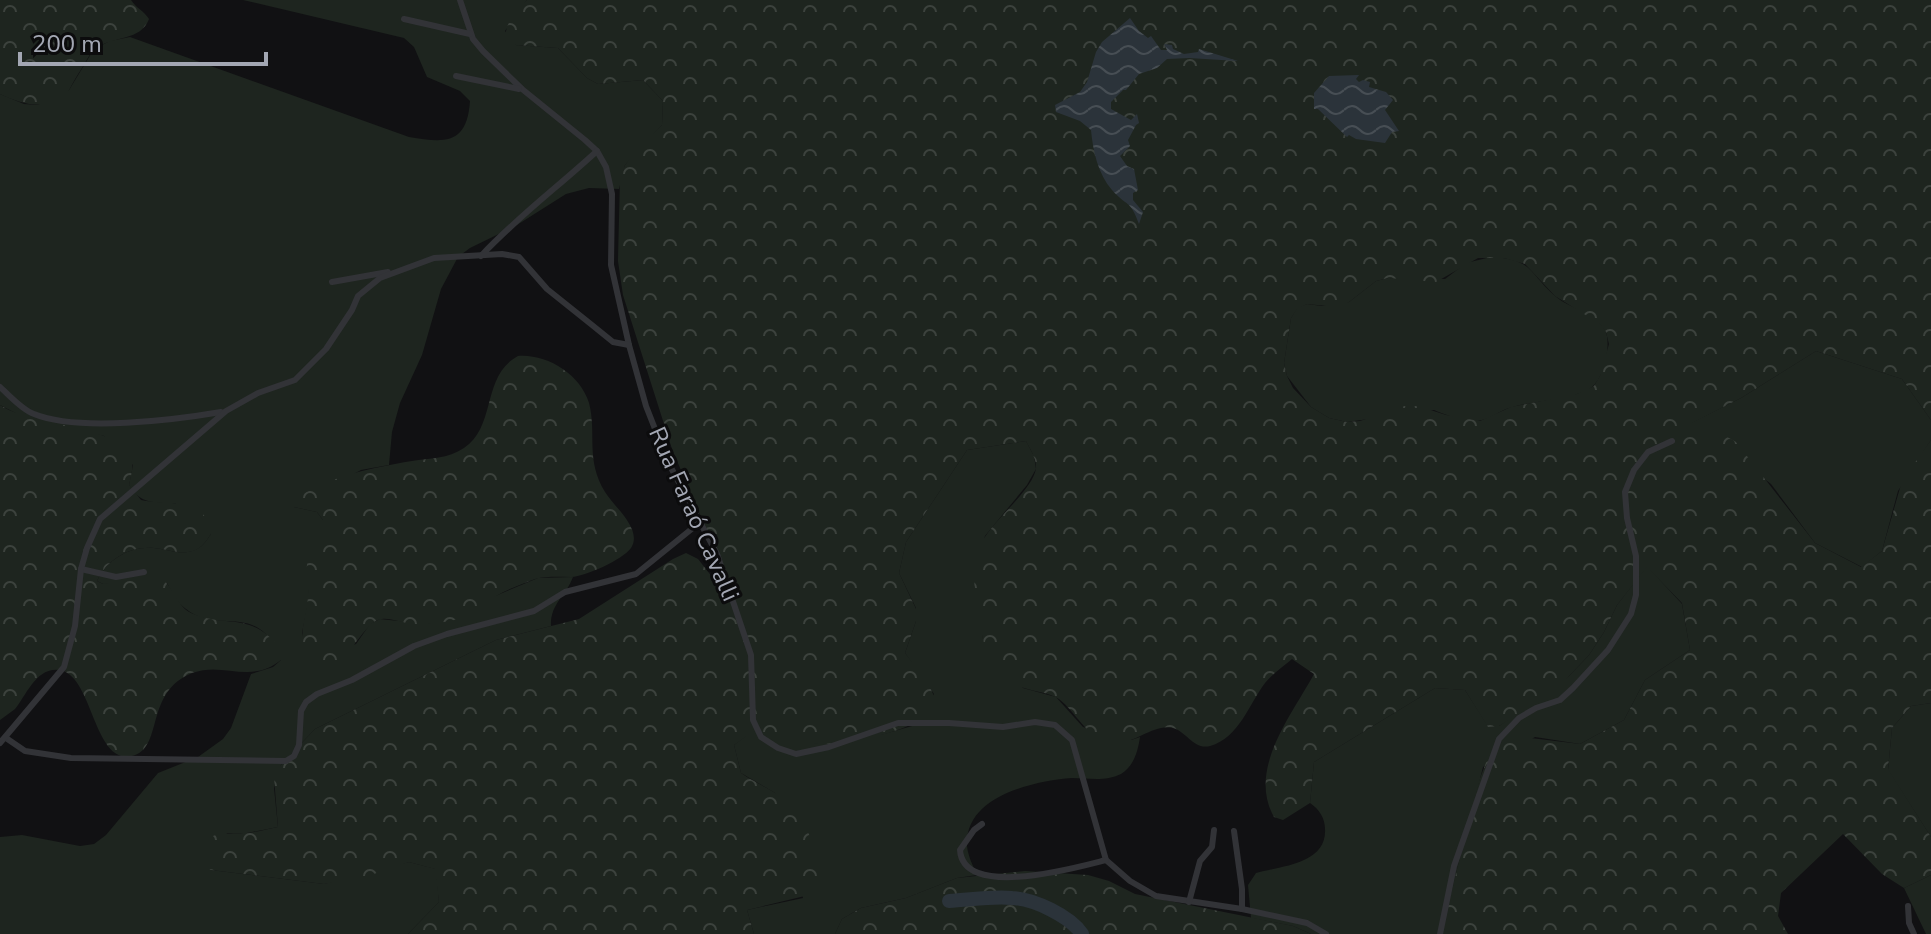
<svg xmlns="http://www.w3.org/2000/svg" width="1931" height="934" font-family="'Nunito Sans',sans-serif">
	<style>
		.grass { fill: #1e251f }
		.forest { fill: url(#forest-crowns); fill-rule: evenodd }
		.water { fill: url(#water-waves) }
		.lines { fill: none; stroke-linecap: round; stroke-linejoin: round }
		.river { stroke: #2b333a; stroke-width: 14 }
		.minor { stroke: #323337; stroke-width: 6 }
		.labels { text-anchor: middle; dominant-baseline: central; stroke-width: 6; stroke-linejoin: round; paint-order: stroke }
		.street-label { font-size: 24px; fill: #a3a7b3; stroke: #0c0c0d }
	</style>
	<defs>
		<pattern id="forest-crowns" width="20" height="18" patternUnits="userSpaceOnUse" patternTransform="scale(2)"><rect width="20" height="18" fill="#1e251f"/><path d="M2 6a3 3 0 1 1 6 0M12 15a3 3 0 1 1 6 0" fill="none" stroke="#3c423d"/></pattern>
		<pattern id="water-waves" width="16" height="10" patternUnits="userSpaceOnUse" patternTransform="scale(2)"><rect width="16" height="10" fill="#2b333a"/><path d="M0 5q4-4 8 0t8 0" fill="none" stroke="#474e54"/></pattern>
	</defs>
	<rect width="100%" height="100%" fill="#111113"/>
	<g class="grass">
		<path d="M243,0H527L505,31L516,45L558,48L587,78L598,84L643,80L663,101L662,125L625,165L619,189L589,188L566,194L517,225L470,248L458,257L441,289L422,355L400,403L392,432L389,465L361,470L294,507L317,512L323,520V529L307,565L309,598L302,633L308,655L356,644L370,624L380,619L428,624L538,578L573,577C566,596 550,604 551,626L496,640L315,729L281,765L274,788L278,827L247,833H227L211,870L324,884L409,862L436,869L439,902L408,934H0V837L22,835L80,846L94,844L106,835L158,773L198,757L223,739L231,728L251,674L273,667L281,660C258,599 220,636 186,609C177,603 172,592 167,583L103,584L97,581C107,559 130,546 154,548C167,549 180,555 192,551C202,548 206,541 211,534L175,503C156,503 139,504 129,485L133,465L104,436L25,418L0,405V94L24,104L38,105L69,90L94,49L110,41L130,37L409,137C445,143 467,145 470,101L460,91L427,77L414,47L404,38Z"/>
		<path d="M1491,257C1533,259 1528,272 1555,296C1570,309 1595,312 1605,330C1612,344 1604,378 1592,387C1573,401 1533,400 1509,408C1500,411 1491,418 1482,420C1469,424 1446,415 1434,410L1347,422L1329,418L1311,407L1287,376L1284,363L1291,318L1297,308L1307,304L1322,306L1349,302L1376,281L1388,278L1445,279L1466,263Z"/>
		<path d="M1816,351L1902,379L1931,420V440L1898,491L1882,551L1862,567L1815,543L1771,484L1691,423L1741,398Z"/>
		<path d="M1026,441L1034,456L1036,469L1027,485L985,536L975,579L983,639L1023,688L1056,697L1083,727L1131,740L1140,737C1138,751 1134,766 1121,774C1105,782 1088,778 1072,778C1034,781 964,796 967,846C968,856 973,866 977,875L957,878L906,898L861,908L842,919L835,934H754L747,910L803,898L775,793L741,773L734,745L751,732L819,744L884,734L912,726L934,694L905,653L916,621V608L899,573L906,542L967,450Z"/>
		<path d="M1647,566L1682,604L1690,650L1645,680L1624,720L1580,744L1535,737L1483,767L1441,934H1311L1293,926L1251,918L1248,885L1256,873C1280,866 1327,864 1325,829C1325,818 1319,809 1310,803L1314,762L1435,688L1465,690L1488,726H1499L1569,676L1589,655L1604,632L1617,605Z"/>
		<path d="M1931,703V837L1888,770L1892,728L1911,706Z"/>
		<path d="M1931,875V934H1926L1904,888Z"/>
	</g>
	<g class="forest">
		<path d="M0,0H131C136,8 144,11 149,19C141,41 113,36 96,48C90,52 86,62 82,68C77,75 73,83 69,90C53,114 21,104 0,94Z"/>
		<path d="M527,0H1931V420L1902,379L1816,351L1741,398L1692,423L1715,430L1736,442L1815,543L1861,567L1882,551L1902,481L1931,440V703L1911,706L1892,728L1888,769L1931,837V875L1904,888L1882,874L1843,834L1781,893L1778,916L1788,934H1441L1479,781L1489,755L1505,741L1521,737L1580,744L1624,720L1645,680L1690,650L1682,603L1647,567L1617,605L1604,632L1589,655L1569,676L1549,695L1499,726L1488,727L1465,690L1435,688L1314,762L1310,803L1283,820L1274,817C1247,769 1292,715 1314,674L1292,659C1284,666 1272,674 1265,683C1249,704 1239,738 1210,746C1194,750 1187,732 1173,728C1152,723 1132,748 1109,742C1085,736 1077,713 1059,699C1048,692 1036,692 1024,688C1004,682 987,660 983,639C977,611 969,575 979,548C990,521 1031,493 1036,469C1037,459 1030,449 1026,441L967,450L906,542L899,573L916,609V621L905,653C914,665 928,680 933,694C946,730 841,745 819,744C796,744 774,736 751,733L734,745L741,773C755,783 772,789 785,800C809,820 825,865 813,894L747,910L754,934H408L439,902L435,869L409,862L368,876L324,884L211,870L200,863L196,850C209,831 224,834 244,833C255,833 267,829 278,827L274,777L281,765L315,729L496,640L579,619L673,559L686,553L698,559L731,601L703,522L672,449L623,295L618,261L620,180L625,165L636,151L662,125L663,101L643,80L598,84L587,78L558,48L516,45L506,41C503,24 516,12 527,0ZM1478,258H1504L1525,264L1555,296L1600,324L1606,332L1609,344L1600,376L1594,386L1577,394L1511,407L1480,421L1446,415L1418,406H1404L1360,421L1347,422L1329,418L1311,407L1293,388L1287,376L1284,363L1291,318L1297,309L1307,304L1337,307L1349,302L1376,281L1388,278L1436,282Z"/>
		<path d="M518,356C547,354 580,374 589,403C597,434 585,459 605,492C614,507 643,529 631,548C622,560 586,576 571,577C559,577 547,576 535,579C522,584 508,589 496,596C482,604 470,616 454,620C441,623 425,625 412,624C402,623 392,618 382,619C361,620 346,678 316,663C291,650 308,614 308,595C309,585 305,574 307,565C309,548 323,537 323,520L317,512L294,507L296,498C332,476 370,468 412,461C430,458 448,459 464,448C497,426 481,376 518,356Z"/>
		<path d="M0,405C29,425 115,426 130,454C135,464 131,475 129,485L141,500C169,506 206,495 211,534C206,541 202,548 193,551C180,555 167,549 154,548C130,546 107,559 97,581L103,584C119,583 135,573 152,575C172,577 174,605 191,613C228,629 249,610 281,649V660C250,685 224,661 192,673C145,692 163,745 135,755C93,770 94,674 59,670C36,667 26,696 15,709C10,713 5,716 0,720Z"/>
		<path d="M1025,871L1088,875L1109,881L1135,894L1293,926L1311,934H835L842,919L861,908L906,898L957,878Z"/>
	</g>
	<g class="water">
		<path d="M1130,18L1139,31L1148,38L1151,36L1161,50H1167L1164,44L1172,45L1173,49L1184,54L1198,52L1199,49L1238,61L1189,58L1167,59L1157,68L1139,74L1126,90H1123L1111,102V109L1131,120L1137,114L1139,123L1136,125L1128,140L1130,146L1120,156L1127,166L1134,169L1138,190L1133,193V200L1143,212L1139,224C1130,199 1127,207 1112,190C1098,174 1093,151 1091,130L1080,121L1056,112L1055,105L1080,92L1087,82L1096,52L1102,42Z"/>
		<path d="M1359,75L1356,79L1359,82L1363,80L1370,82L1369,87L1386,92L1393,100L1385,110L1399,131L1392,132L1385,143L1356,139L1349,135L1347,137L1318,109H1314V93L1329,76Z"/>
	</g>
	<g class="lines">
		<path class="river" d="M949,901C970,900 992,896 1012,898C1034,899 1070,916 1082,934"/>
		<g class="minor">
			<path d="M460,0L473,39L483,51L522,89L585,140L597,151L606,167L612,194L611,265L629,345L646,406L668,462L717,554L751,655L753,720L761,737L778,748L796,754L829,747L898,723H949L1003,727L1035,722L1055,725L1072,740L1106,860L1130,881L1156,896L1242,909L1307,923L1326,934"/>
			<path d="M404,19L470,34"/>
			<path d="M456,76L519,89"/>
			<path d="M481,256C516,218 558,187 597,151"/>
			<path d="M332,282L388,272"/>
			<path d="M0,387C9,395 22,410 34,414C78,432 174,420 221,412"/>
			<path d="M81,569L116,577L144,572"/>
			<path d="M6,738L25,751L71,758L286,761L294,756L299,745L301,711L306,702L317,694L352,680L414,646L447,634L534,611L565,592L636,574L699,523"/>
			<path d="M0,743L64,667L75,626L81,569L87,548L100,519L226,411L258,393L295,380L326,349L352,310L358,296L380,278L434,258L502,254L519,257L547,289L592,325L613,342L629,345"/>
			<path d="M982,824L974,830L960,850C963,900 1078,867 1106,860"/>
			<path d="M1234,831L1242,889V909"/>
			<path d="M1189,902L1200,861L1212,847L1214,830"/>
			<path d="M1908,906L1909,923L1914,934"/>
			<path d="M1440,934L1454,866L1499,739L1519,718L1536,708L1560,700L1573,688L1608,650L1631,614L1636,595V556L1627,518L1625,492L1634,470L1648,452L1672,441"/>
		</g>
	</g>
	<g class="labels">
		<g class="street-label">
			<text transform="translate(694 514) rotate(66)">Rua Faraó Cavalli</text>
		</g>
	</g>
	<path d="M20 52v12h246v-12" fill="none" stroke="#a3a7b3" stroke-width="4"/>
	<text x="32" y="52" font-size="24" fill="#a3a7b3" stroke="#0c0c0d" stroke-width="6" paint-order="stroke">200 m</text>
</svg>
